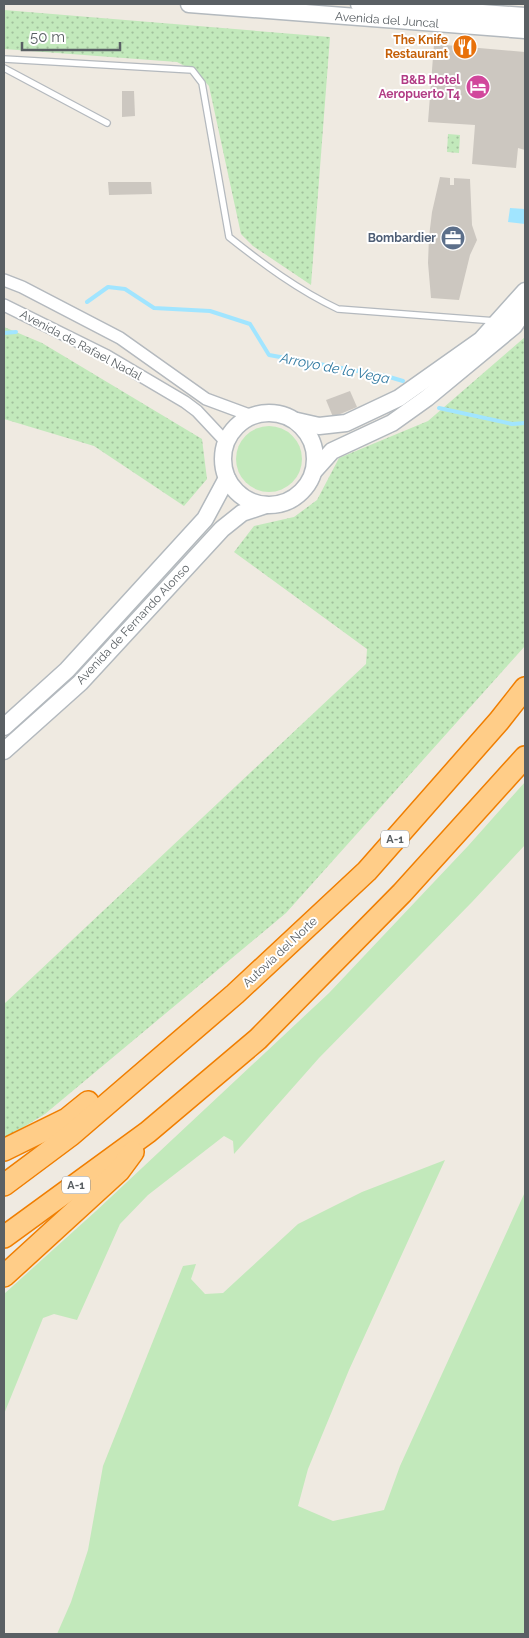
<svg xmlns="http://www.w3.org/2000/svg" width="529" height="1638" font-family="Raleway,sans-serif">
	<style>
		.grass { fill: #c2e9bb }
		.park { fill: url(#park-dots) }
		.water { fill: #a1e5ff }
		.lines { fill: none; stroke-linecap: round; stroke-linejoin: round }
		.stream { stroke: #a1e5ff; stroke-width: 4 }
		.building { fill: #ccc7c0 }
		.lane-casing { stroke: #b4b9be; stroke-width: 8 }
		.street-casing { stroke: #b4b9be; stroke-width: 14 }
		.secondary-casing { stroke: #b3b9be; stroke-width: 19 }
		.highway-casing { stroke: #f07e00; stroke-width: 24 }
		.lane { stroke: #fff; stroke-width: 5.5 }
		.street { stroke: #fff; stroke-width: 11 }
		.secondary { stroke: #fff; stroke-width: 16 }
		.highway { stroke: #ffcd88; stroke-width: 21 }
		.labels { text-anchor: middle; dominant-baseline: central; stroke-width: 4; stroke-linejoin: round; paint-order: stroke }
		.shield { fill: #fff; stroke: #8c9092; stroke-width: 1 }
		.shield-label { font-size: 11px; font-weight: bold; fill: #5a6064 }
		.street-label { font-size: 12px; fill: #5a6064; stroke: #fff }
		.food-label { font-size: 12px; font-weight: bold; fill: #c56008; stroke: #fff; text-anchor: end }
		.hotel-label { font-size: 12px; font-weight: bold; fill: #b23c85; stroke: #fff; text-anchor: end }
		.service-label { font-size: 12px; font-weight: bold; fill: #4e5e75; stroke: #fff; text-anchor: end }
		.water-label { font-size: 14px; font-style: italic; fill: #2e78a0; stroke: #fff }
	</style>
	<defs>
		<pattern id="park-dots" width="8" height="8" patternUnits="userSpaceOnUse" patternTransform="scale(1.25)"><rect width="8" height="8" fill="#c2e9bb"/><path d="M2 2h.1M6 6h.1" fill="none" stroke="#a1c09c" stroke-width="1.8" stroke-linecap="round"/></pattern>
	</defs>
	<rect width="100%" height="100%" fill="#efeae1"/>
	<g class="grass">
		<circle cx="269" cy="459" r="33"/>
		<path d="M525,782V845L472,902L319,1058L234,1154L233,1141L224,1136L148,1195L120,1224L77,1320L54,1314L43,1318L4,1414V1294L96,1211L329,993L468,846Z"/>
		<path d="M445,1160L349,1370L308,1469L298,1506L333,1521L384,1510L400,1466L525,1192V1634H57L71,1602L88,1550L103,1466L183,1266L196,1264L191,1279L205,1294L223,1293L298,1224L362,1192Z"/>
	</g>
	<g class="park">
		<path d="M4,10L330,37L311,285L253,246L241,234L209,86L196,72L177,62L4,49Z"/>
		<path d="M448,134L460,135L459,153L447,152Z"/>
		<path d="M4,327L42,343L202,439L207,479L184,506L94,446L4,419Z"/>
		<path d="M525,337V646L286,913L45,1114L4,1139V1004L366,664L367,649L234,552L254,526L294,517L317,500L339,458L428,421Z"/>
	</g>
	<path class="water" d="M510,208L525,209V224L508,222Z"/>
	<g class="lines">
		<g class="stream">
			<path d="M87,302L108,287L125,289L154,308L210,311L250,324L269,355L386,376L403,381"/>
			<path d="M4,333L16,332"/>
			<path d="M439,408L512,424L525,423"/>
		</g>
	</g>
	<g class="building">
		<path d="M434,44L525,52V150L518,148L516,168L472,164L475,125L428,122Z"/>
		<path d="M122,91H134L135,116L122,117Z"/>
		<path d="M440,177L450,178V185H454V178L470,179L472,225L477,240L470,255L459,300L431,298L428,263L429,237L432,212Z"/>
		<path d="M108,182H151L152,194L109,195Z"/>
		<path d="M350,391L357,407L333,417L326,400Z"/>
	</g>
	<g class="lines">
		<defs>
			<g id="lane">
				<path d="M4,59L192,70L202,83L229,237C263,264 298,290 338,309L496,321"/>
				<path d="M4,68L107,123"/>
			</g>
			<g id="street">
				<path d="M4,280L22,287L120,338L206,399L252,416"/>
				<path d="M4,305L107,356L185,402L197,411L226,442"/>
			</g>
			<g id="secondary">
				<path d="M189,4L525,30"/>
				<path d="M359,4L525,16"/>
				<circle cx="269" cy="459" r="46"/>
				<path d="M297,421L319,426L346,423L399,398L481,340L525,291"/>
				<path d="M315,470L332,451L392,423L427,398L514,326L525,310"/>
				<path d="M4,727L67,670L205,519L227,478"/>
				<path d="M4,751L80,683L222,529L242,513L266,505"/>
			</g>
			<g id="highway">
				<path d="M4,1150L67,1119L88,1102"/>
				<path d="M4,1185L71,1135L235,994L367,871L499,721L525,688"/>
				<path d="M4,1237L148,1132L258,1039L402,893L525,757"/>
				<path d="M4,1276L119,1171L133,1152"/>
			</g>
		</defs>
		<use href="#lane" class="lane-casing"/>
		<use href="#street" class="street-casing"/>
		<use href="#secondary" class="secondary-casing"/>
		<use href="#highway" class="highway-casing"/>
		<use href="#lane" class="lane"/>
		<use href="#street" class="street"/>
		<use href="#secondary" class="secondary"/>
		<use href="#highway" class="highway"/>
	</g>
	<defs>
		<symbol id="restaurant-disc" viewBox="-11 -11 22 22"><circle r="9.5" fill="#e8710a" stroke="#fff"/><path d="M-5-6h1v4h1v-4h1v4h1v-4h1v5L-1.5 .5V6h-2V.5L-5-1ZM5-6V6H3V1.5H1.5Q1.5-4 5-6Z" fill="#fff"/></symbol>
		<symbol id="hotel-disc" viewBox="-11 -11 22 22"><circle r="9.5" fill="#d1479c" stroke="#fff"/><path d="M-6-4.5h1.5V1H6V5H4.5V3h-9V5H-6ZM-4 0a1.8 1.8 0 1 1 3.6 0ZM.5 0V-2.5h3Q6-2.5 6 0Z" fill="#fff"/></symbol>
		<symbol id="office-disc" viewBox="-11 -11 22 22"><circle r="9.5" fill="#5c6f8a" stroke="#fff"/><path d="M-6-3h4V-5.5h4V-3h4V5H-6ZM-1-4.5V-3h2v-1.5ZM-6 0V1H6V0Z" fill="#fff"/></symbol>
	</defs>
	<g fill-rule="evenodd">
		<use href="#restaurant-disc" x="451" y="33" width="28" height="28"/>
		<use href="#hotel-disc" x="464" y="73" width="28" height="28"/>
		<use href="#office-disc" x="439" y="224" width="28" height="28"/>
	</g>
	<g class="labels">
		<g class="shield">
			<rect x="381" y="830.5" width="28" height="17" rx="4"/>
			<rect x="62" y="1176.5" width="28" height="17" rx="4"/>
		</g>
		<g class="shield-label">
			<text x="395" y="839">A-1</text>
			<text x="76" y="1185">A-1</text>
		</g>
		<g class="street-label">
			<text transform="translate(387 20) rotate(4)">Avenida del Juncal</text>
			<text transform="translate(81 345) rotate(28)">Avenida de Rafael Nadal</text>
			<text transform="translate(133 624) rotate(-47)">Avenida de Fernando Alonso</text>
			<text transform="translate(280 952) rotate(-43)">Autovía del Norte</text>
		</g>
		<g class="food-label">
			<text x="448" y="40">The Knife<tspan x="448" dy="14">Restaurant</tspan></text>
		</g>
		<g class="hotel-label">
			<text x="460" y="80">B&amp;B Hotel<tspan x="460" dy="14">Aeropuerto T4</tspan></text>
		</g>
		<g class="service-label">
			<text x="436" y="238">Bombardier</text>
		</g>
		<g class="water-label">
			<text transform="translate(335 368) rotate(11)">Arroyo de la Vega</text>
		</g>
	</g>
	<rect width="529" height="1638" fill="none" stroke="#5a6064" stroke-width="10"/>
	<path d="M22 42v8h98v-8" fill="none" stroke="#5a6064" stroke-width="2.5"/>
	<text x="30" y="42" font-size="15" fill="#5a6064" stroke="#ffffff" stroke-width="4" paint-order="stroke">50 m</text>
</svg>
